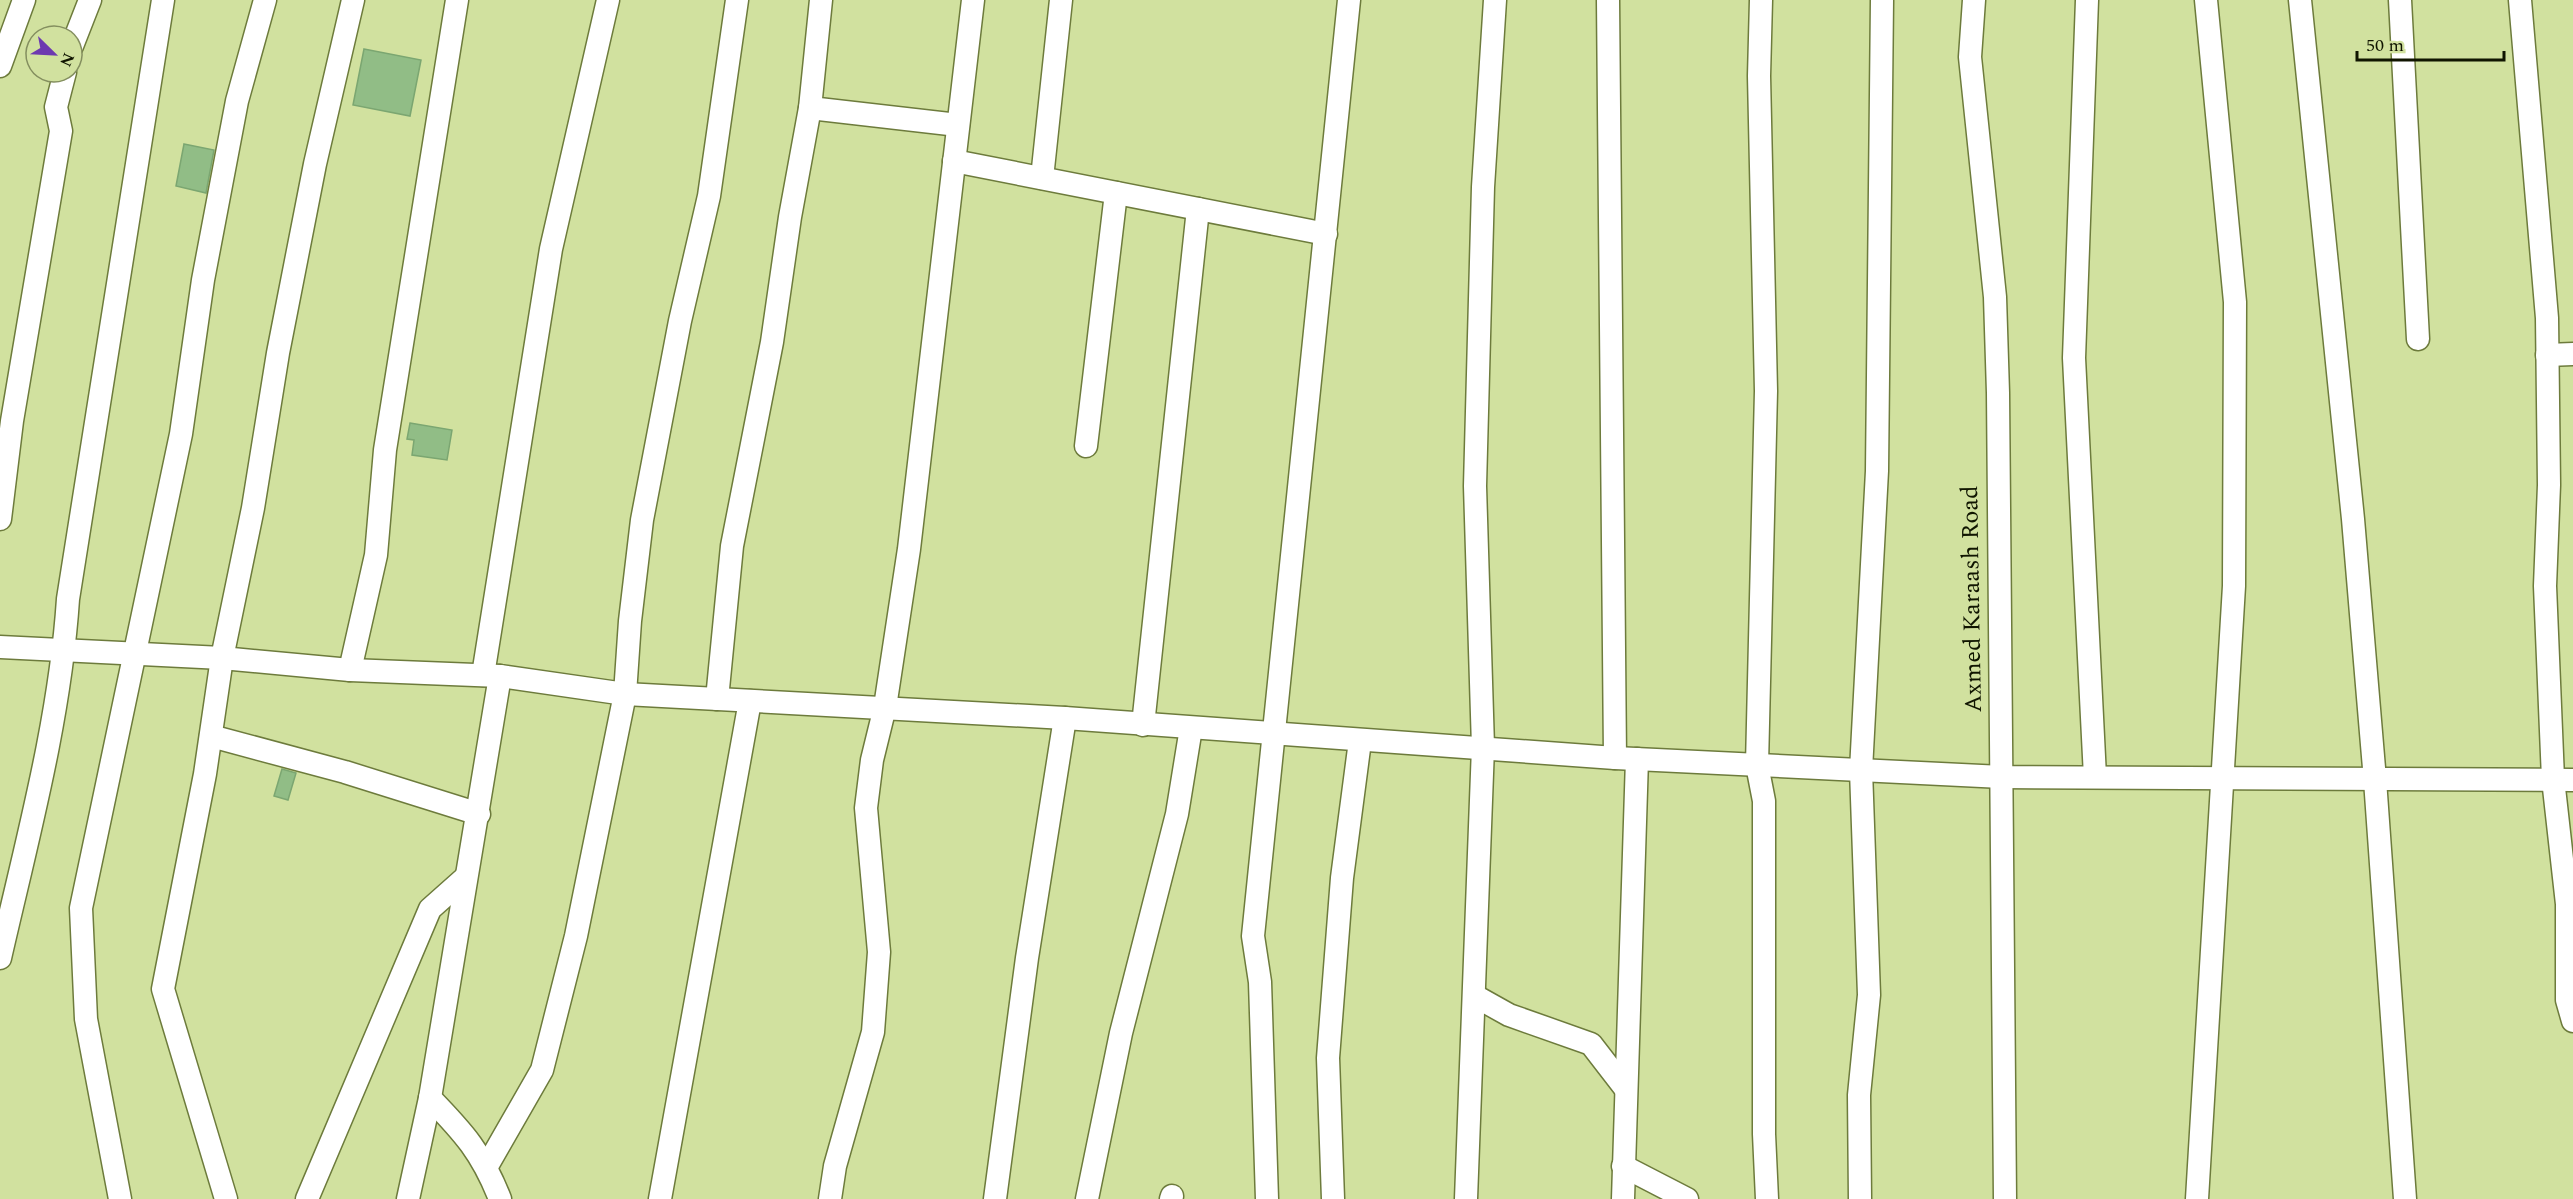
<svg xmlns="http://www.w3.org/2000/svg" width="2573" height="1199" font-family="Spectral,serif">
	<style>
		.building { fill: #91bd86; stroke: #7ba671; stroke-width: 1.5 }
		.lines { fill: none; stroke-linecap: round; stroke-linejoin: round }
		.minor-casing { stroke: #6d7b3c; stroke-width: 25 }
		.minor { stroke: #fff; stroke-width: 22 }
		.labels { text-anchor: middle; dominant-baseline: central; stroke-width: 5; stroke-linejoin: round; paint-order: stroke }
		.street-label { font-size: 24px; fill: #101500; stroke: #d1e19f }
	</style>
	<rect width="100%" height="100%" fill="#d1e19f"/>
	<g class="building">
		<path d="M364,49L421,60L410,116L353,105Z"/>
		<path d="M184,144L214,150L206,193L176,186Z"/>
		<path d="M410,423L452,430L447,460L412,455L414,440L407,439Z"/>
		<path d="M282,769L296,773L288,800L274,796Z"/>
	</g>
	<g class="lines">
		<defs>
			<g id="minor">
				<path d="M821,0L810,108L958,125"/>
				<path d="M1608,0L1615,758"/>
				<path d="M1761,0L1759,76L1766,391L1757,765L1764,801V1134L1767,1199"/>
				<path d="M1974,0L1970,57L1995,297L1998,393L2005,1199"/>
				<path d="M2087,0L2074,358L2095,777"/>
				<path d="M2300,0L2353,519L2375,780L2405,1199"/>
				<path d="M2400,0L2418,339"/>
				<path d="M2520,0L2547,318L2549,485L2545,586L2553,779L2567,904V1000L2573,1021"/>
				<path d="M72,46L90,0"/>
				<path d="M0,66L24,0"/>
				<path d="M954,161L1326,234"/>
				<path d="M1042,178L1061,0"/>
				<path d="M2547,355L2573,354"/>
				<path d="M1086,446L1116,193"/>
				<path d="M0,519L12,421L61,131L56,107L65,72"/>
				<path d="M0,647L222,658L350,670L500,676L625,694L1065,718L1615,758L2002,777L2573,780"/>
				<path d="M350,670L376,555L385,450L457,0"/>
				<path d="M483,675L551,249L608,0"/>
				<path d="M717,699L732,546L772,342L790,217L810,108"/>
				<path d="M1143,725L1198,209"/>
				<path d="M211,736L345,772L479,814"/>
				<path d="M0,958C27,840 60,720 68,599L163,0"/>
				<path d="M1475,996L1509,1015L1591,1044L1625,1088"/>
				<path d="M430,1098C464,1133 482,1153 500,1199"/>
				<path d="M487,1166L542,1070L576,936L625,694L630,621L642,520L680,321L709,196L737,0"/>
				<path d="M1623,1166L1687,1199"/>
				<path d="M120,1199L86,1019L81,908L181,434L203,280L237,101L265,0"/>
				<path d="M226,1199L163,989L205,774L222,658L253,508L278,353L315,164L353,0"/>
				<path d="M307,1199L430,909L466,877"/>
				<path d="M408,1199L430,1098L500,676"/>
				<path d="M660,1199L750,701"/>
				<path d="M830,1199L835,1166L873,1032L879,952L866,808L872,760L885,707L909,549L973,0"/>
				<path d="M995,1199L1027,958L1065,718"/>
				<path d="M1087,1199L1121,1033L1177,814L1191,728"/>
				<path d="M1171,1199L1172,1196"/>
				<path d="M1267,1199L1260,982L1253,936L1349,0"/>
				<path d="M1333,1199L1328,1058L1342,878L1360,741"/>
				<path d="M1466,1199L1483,747L1475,486L1483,187L1495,0"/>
				<path d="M1623,1199L1637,759"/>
				<path d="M1860,1199L1859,1095L1869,995L1861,770L1877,471L1882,0"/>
				<path d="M2197,1199L2234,586L2235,302L2206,0"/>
			</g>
		</defs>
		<use href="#minor" class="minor-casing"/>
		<use href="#minor" class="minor"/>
	</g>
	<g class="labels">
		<g class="street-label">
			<text transform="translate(1972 599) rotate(-91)">Axmed Karaash Road</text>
		</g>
	</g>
	<g transform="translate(54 54) rotate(114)"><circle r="28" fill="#d1e19f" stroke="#848f5f" stroke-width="1.5"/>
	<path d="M0-4.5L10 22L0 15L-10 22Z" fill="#6d39b0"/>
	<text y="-9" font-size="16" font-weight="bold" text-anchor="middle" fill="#101500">N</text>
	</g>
	<path d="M2357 51v9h147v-9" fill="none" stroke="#101500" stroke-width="3"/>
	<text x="2366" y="51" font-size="18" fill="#101500" stroke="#d1e19f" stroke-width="4.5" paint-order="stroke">50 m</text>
</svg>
